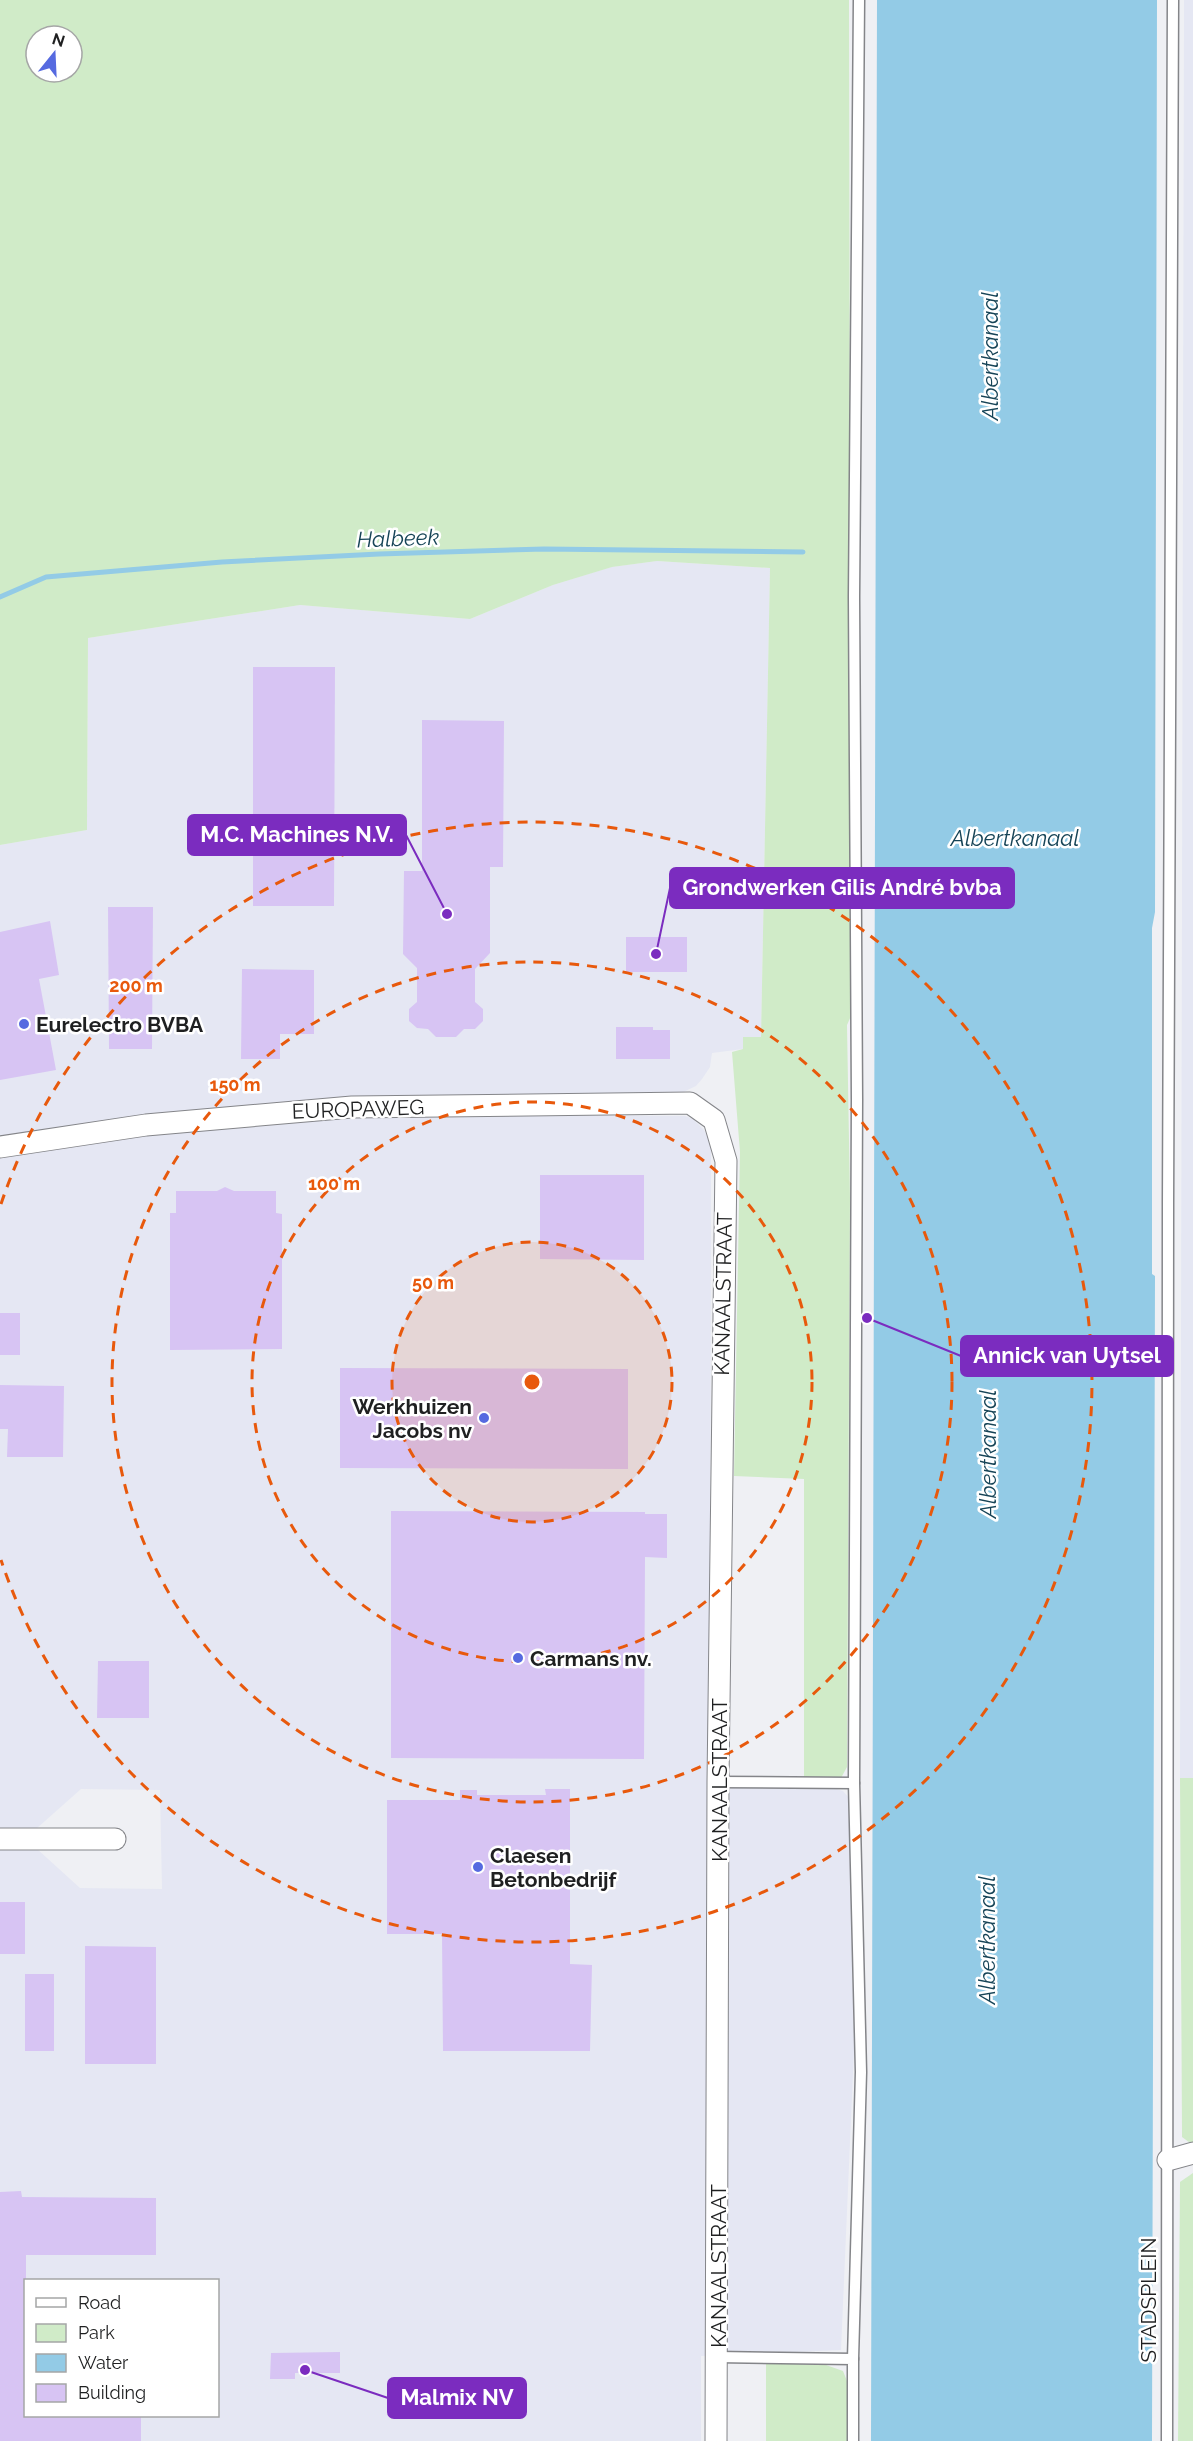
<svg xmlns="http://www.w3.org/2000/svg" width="1193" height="2441" font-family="Raleway,sans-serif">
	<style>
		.built { fill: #e5e7f3; fill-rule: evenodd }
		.green { fill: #d0ebc8; fill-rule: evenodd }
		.water { fill: #93cbe6 }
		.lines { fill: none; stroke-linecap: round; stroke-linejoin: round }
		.stream { stroke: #93cbe6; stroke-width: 5 }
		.building { fill: #d7c4f3 }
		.service-casing { stroke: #848589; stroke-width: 13 }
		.minor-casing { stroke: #848589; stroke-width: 23 }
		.service { stroke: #fff; stroke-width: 10 }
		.minor { stroke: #fff; stroke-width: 21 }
		.ring { fill: none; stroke: #e8590c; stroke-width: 3; stroke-dasharray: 10 8 }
		.poi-dot { fill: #566ae0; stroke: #fff; stroke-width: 2 }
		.labels { text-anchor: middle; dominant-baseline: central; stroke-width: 5; stroke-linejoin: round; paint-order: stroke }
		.poi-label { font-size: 21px; font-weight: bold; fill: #1f2021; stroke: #fff; text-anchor: start }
		.street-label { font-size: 21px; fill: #1f2021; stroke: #fff }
		.water-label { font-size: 22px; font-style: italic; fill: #164457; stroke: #fff }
		.centre { fill: #e8590c; stroke: #fff; stroke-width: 3 }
		.ring-label { font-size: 18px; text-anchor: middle; font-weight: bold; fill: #e8590c; stroke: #fff; stroke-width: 5; stroke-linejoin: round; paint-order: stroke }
		.leader { fill: none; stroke: #7b2cbf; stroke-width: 2 }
		.callout-dot { fill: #7b2cbf; stroke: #fff; stroke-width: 2 }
		.callout { fill: #7b2cbf; stroke: #7b2cbf; stroke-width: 2 }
		.callout-label { font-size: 22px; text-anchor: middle; font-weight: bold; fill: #fff }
	</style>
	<rect width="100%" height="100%" fill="#eff0f4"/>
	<g class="built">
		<path d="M1184,0H1193V1778H1180Z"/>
		<path d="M657,561L770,568L761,1038L744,1037L743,1049L712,1053L710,1067L702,1079L696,1086L681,1093L349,1098L203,1109L94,1122L0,1137V845L87,830L88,638L300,605L470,619L553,585L611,567Z"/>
		<path d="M488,1115L685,1116L693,1119L704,1130L711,1144L710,1787L834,1788L843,1791L849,1798L854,2050L841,2350L701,2356V2441H0V1848H36L80,1888L162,1889L160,1790L81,1789L36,1829H0V1158L125,1138L311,1120L379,1117ZM26,2280H218V2416H26Z"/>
	</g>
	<g class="green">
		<path d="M0,0H849L851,1016L847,1025L850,1198L847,1767L841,1778L804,1777V1479L734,1476L740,1152L732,1052L743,1049V1037H761L770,568L657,561L612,567L553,585L470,619L300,605L88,638L87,830L0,845ZM36,36H72V72H36Z"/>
		<path d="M1180,1778H1193V2145L1182,2137V2130Z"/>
		<path d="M1193,2173V2441H1178L1180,2182Z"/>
		<path d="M766,2363L826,2365L843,2371L847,2381L848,2441H766Z"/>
	</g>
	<path class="water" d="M877,0H1157L1155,912L1152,928V1274L1155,1276L1152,2441H871Z"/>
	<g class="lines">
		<path class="stream" d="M0,597L46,577L222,562L379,554L544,549L803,552"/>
	</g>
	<g class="building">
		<path d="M253,667H335L334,906H253Z"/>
		<path d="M422,720L504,721L503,867H490V953L475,969V1002L483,1009V1021L475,1029H464L456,1037H436L428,1029L417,1028L409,1021V1009L417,1002V968L403,954L404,871H422Z"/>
		<path d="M108,907H153L152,1049H109Z"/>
		<path d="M50,921L59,975L39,979L56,1070L0,1080V932Z"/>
		<rect x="626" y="937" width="61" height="35"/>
		<path d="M242,969L314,970V1034H280V1059H241Z"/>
		<path d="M616,1027H653V1030H670V1059H616Z"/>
		<path d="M540,1175H644V1260L540,1259Z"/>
		<path d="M225,1187L234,1191H276V1213L282,1214V1349L170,1350V1213H176V1191H217Z"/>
		<rect x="0" y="1313" width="20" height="42"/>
		<path d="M340,1368L628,1369V1469L340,1468Z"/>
		<path d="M0,1385L64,1386L63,1457H7L8,1429H0Z"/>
		<path d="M391,1511L645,1512V1514H667V1558L645,1557L644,1759L391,1758Z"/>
		<path d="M98,1661H149V1718H97Z"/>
		<path d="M545,1789H570V1964L592,1965L590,2051H443L442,1934H387V1800H460V1790H477V1795H546Z"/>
		<rect x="0" y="1902" width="25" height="52"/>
		<path d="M85,1946L156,1947V2064H85Z"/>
		<rect x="25" y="1974" width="29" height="77"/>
		<path d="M21,2191L22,2197L156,2198V2255H26V2415H141V2441H0V2192Z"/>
		<path d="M340,2352V2373H295V2379H270L271,2353Z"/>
	</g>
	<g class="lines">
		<defs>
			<g id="service">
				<path d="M718,1782L854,1783L857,1099L854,597L859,0"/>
				<path d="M717,2357L853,2359V2441"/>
				<path d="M853,2359L861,2072L854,1783"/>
				<path d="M1167,2441L1168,1204L1173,0"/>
			</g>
			<g id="minor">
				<path d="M0,1147L146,1125L352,1107L690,1103L714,1120L726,1161L718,1782L716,2441"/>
				<path d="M0,1839H115"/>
				<path d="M1168,2160L1193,2153"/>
			</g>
		</defs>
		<use href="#service" class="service-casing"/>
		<use href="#minor" class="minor-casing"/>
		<use href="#service" class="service"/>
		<use href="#minor" class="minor"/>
	</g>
	<circle cx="532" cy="1382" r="140" fill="#e8590c" fill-opacity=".12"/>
	<g class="ring">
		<circle cx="532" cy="1382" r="140"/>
		<circle cx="532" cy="1382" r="280"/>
		<circle cx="532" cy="1382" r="420"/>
		<path d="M1 1204A560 560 0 1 1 1 1560"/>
	</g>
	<g class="poi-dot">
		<circle cx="24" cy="1024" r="6"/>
		<circle cx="484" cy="1418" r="6"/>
		<circle cx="518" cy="1658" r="6"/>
		<circle cx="478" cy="1867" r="6"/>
	</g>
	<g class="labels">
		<g class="poi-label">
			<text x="36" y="1024">Eurelectro BVBA</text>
			<text x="472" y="1406" text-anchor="end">Werkhuizen<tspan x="472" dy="24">Jacobs nv</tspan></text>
			<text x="530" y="1658">Carmans nv.</text>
			<text x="490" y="1855">Claesen<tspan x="490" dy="24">Betonbedrijf</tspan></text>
		</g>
		<g class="street-label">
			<text transform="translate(358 1109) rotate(-2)">EUROPAWEG</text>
			<text transform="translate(723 1294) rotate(-89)">KANAALSTRAAT</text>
			<text transform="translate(719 1780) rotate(-90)">KANAALSTRAAT</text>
			<text transform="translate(718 2266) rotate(-90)">KANAALSTRAAT</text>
			<text transform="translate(1148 2300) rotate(-90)">STADSPLEIN</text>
		</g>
		<g class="water-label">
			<text transform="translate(990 356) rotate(-90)">Albertkanaal</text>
			<text transform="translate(398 538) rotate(-2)">Halbeek</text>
			<text x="1015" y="838">Albertkanaal</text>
			<text transform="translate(988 1454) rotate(-90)">Albertkanaal</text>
			<text transform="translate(987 1940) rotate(-90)">Albertkanaal</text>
		</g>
	</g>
	<circle cx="532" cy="1382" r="9" class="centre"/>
	<g class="ring-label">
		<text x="136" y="992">200 m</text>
		<text x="235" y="1091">150 m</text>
		<text x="334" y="1190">100 m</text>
		<text x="433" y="1289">50 m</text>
	</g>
	<path class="leader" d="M447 914L406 835M656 954L670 888M867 1318L961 1356M305 2370L388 2398"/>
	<g class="callout-dot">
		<circle cx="447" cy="914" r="6"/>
		<circle cx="656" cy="954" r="6"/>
		<circle cx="867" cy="1318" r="6"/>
		<circle cx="305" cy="2370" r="6"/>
	</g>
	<g class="callout">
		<rect x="188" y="815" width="218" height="40" rx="6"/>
		<rect x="670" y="868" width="344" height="40" rx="6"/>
		<rect x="961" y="1336" width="212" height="40" rx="6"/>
		<rect x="388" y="2378" width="138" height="40" rx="6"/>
	</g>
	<g class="callout-label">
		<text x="297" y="842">M.C. Machines N.V.</text>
		<text x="842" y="895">Grondwerken Gilis André bvba</text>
		<text x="1067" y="1363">Annick van Uytsel</text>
		<text x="457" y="2405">Malmix NV</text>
	</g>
	<rect x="24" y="2279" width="195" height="138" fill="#ffffff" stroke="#a5a6a6" stroke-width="1.5"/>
	<rect x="36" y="2298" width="30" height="9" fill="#ffffff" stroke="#a5a6a6" stroke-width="1.5"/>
	<text x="78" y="2309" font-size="18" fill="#1f2021">Road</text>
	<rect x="36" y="2324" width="30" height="18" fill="#d0ebc8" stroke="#a5a6a6" stroke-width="1.5"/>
	<text x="78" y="2339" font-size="18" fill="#1f2021">Park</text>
	<rect x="36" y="2354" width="30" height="18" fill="#93cbe6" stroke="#a5a6a6" stroke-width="1.5"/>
	<text x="78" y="2369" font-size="18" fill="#1f2021">Water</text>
	<rect x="36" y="2384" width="30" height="18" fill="#d7c4f3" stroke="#a5a6a6" stroke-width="1.5"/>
	<text x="78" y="2399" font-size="18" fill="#1f2021">Building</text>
	<g transform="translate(54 54) rotate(18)"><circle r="28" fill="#ffffff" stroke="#a5a6a6" stroke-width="1.5"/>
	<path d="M0-4.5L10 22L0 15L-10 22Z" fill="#566ae0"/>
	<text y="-9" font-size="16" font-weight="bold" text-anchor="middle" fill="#1f2021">N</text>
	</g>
</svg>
